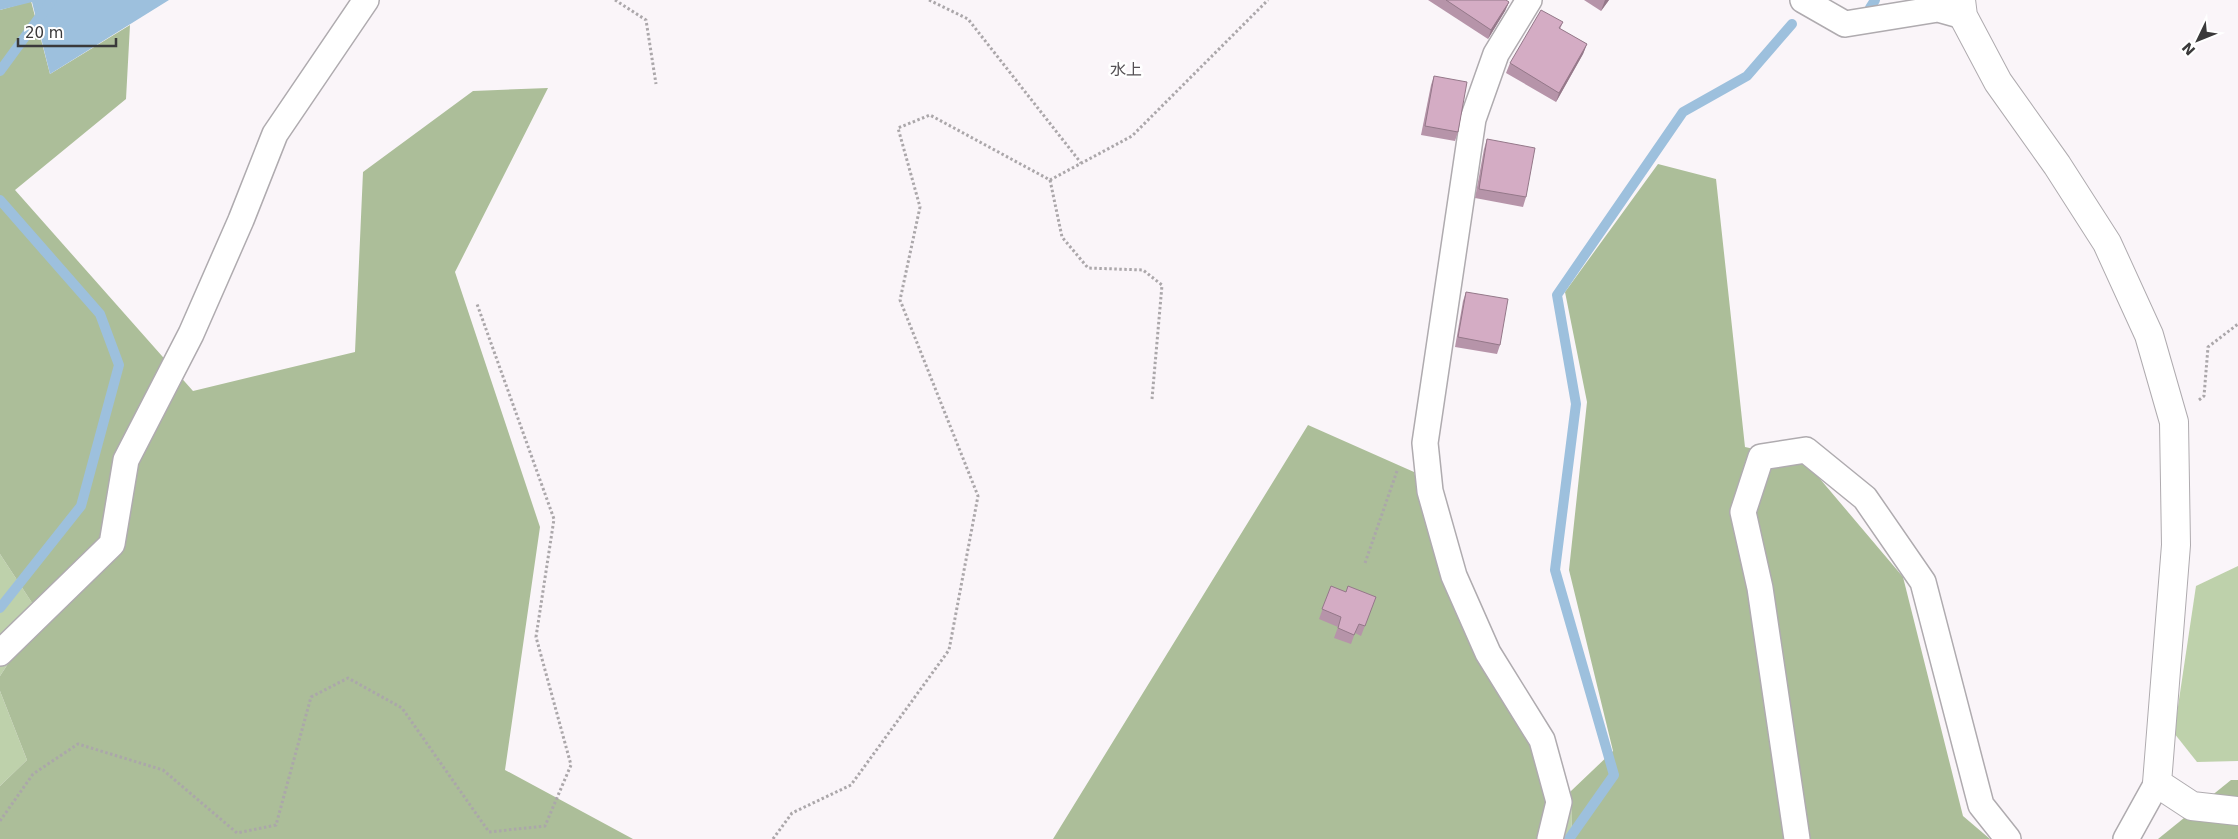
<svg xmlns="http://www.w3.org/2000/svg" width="2238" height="839" font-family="'DejaVu Sans','Noto Sans JP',sans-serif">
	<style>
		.green { fill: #bed1ab }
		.forest { fill: #acbe99 }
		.water { fill: #9dc0dd }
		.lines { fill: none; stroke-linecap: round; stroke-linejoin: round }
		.stream { stroke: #9dc0dd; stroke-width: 10 }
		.minor-casing { stroke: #afabaf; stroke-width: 28 }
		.tertiary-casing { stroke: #afabaf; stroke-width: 30 }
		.path { stroke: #aba7aa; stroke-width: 3; stroke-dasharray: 2.5 2.5; stroke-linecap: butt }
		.minor { stroke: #fff; stroke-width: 25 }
		.tertiary { stroke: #fff; stroke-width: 28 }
		.wall { fill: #b694a9 }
		.shaded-wall { fill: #947889 }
		.building { fill: #d4acc4; stroke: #947889 }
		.labels { text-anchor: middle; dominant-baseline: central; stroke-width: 5; stroke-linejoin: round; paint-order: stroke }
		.neighbourhood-label { font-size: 16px; fill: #545054; stroke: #fff }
	</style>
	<rect width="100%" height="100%" fill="#faf5f9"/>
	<g class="green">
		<path d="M0,554L40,615L0,676Z"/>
		<path d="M2238,566V761L2197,762L2174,733L2196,586Z"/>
		<path d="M0,691L27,760L0,786Z"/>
		<path d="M1571,791L1572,839H1543L1552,808Z"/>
	</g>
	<g class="forest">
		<path d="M31,1L50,74L130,25L126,99L15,190L193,391L355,352L363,172L473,91L548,88L455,272L540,527L505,770L633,839H0V786L27,760L0,691V676L40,615L0,554V10Z"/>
		<path d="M1658,164L1716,179L1745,447L1804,460L1903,577L1963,816L1990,839H1572L1571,791L1613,751L1569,570L1587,402L1565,292Z"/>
		<path d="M1308,425L1414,472L1444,582L1535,746L1552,808L1543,839H1053Z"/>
		<path d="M2231,780H2238V839H2158Z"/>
	</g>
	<path class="water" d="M0,0H169L50,74L32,2L0,10Z"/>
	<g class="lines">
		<g class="stream">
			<path d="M1870,8L1875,0"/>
			<path d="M0,71L52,0"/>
			<path d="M0,200L100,314L119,365L81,506L0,608"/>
			<path d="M1569,839L1614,775L1555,570L1576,404L1557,295L1683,112L1747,76L1792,24"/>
		</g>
		<defs>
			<g id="minor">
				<path d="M1529,0L1496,54L1473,119L1425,443L1430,491L1454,576L1488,653L1542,740L1559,802L1550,839"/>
				<path d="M1803,0L1845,24L1938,9L1963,16"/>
				<path d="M0,653L112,544L126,460L191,334L241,220L275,134L366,0"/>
				<path d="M1797,839L1760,588L1743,512L1761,457L1806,450L1865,498L1923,582L1981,805L2008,839"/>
				<path d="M2126,839L2157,783"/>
			</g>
			<path id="tertiary" d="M1961,0L1963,16L1998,82L2057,165L2107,243L2149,335L2174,422L2176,545L2157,783L2192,806L2238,811"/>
		</defs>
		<use href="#minor" class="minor-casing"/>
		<use href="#tertiary" class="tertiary-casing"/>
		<g class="path">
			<path d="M615,0L646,20L656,84"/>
			<path d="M929,0L968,19L1081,163"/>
			<path d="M1050,180L1062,237L1088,268L1143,270L1162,285L1152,399"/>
			<path d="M2199,400L2204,396L2208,347L2238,324"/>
			<path d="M1365,563L1397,471"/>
			<path d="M0,821L33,774L78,744L163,770L237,833L276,825L311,697L348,678L402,708L489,832L545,826L571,765L536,637L554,519L477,304"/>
			<path d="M773,839L792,813L851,785L949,650L978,496L900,300L920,207L898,128L930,115L1050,180L1132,136L1268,0"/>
		</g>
		<use href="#minor" class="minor"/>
		<use href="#tertiary" class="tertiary"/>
	</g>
	<g class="wall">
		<path d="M1428,0H1506L1509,2L1505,11L1488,39Z"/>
		<path d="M1584,0H1609L1601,11Z"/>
		<path d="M1563,22L1560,29L1587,44L1583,54L1556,102L1506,73L1510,63Z"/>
		<path d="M1434,76L1458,132L1455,141L1421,135L1431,85Z"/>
		<path d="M1487,139L1526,197L1523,207L1475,198L1484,149Z"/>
		<path d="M1466,292L1500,345L1497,354L1455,347L1463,301Z"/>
		<path d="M1331,586L1346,592L1376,597L1361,636L1355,633L1351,644L1334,638L1338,627L1319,619Z"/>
	</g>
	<g class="shaded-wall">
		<path d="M1605,0H1609L1601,11Z"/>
		<path d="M1509,2L1505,11L1488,39L1491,30Z"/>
		<path d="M1587,44L1583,54L1556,102L1559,93Z"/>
	</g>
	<g class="building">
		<path d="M1446,0H1506L1509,2L1491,30Z"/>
		<path d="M1541,10L1563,22L1559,28L1587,44L1559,93L1510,63Z"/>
		<path d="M1434,76L1467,82L1458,132L1425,126Z"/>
		<path d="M1487,139L1535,148L1526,197L1479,189Z"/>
		<path d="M1466,292L1508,299L1500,345L1458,337Z"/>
		<path d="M1331,586L1346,592L1348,586L1376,597L1365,626L1359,624L1354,635L1338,628L1341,617L1322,609Z"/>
	</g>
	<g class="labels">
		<g class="neighbourhood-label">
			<text x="1126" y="69">水上</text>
		</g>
	</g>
	<g transform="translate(2198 40) rotate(227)" stroke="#ffffff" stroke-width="4" paint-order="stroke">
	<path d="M0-4L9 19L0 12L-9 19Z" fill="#3a393a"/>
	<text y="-8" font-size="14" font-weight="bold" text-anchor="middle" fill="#3a393a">N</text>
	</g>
	<path d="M18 38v8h98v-8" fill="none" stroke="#3a393a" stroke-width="2.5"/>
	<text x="25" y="38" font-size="15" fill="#3a393a" stroke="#ffffff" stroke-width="4" paint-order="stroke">20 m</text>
</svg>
